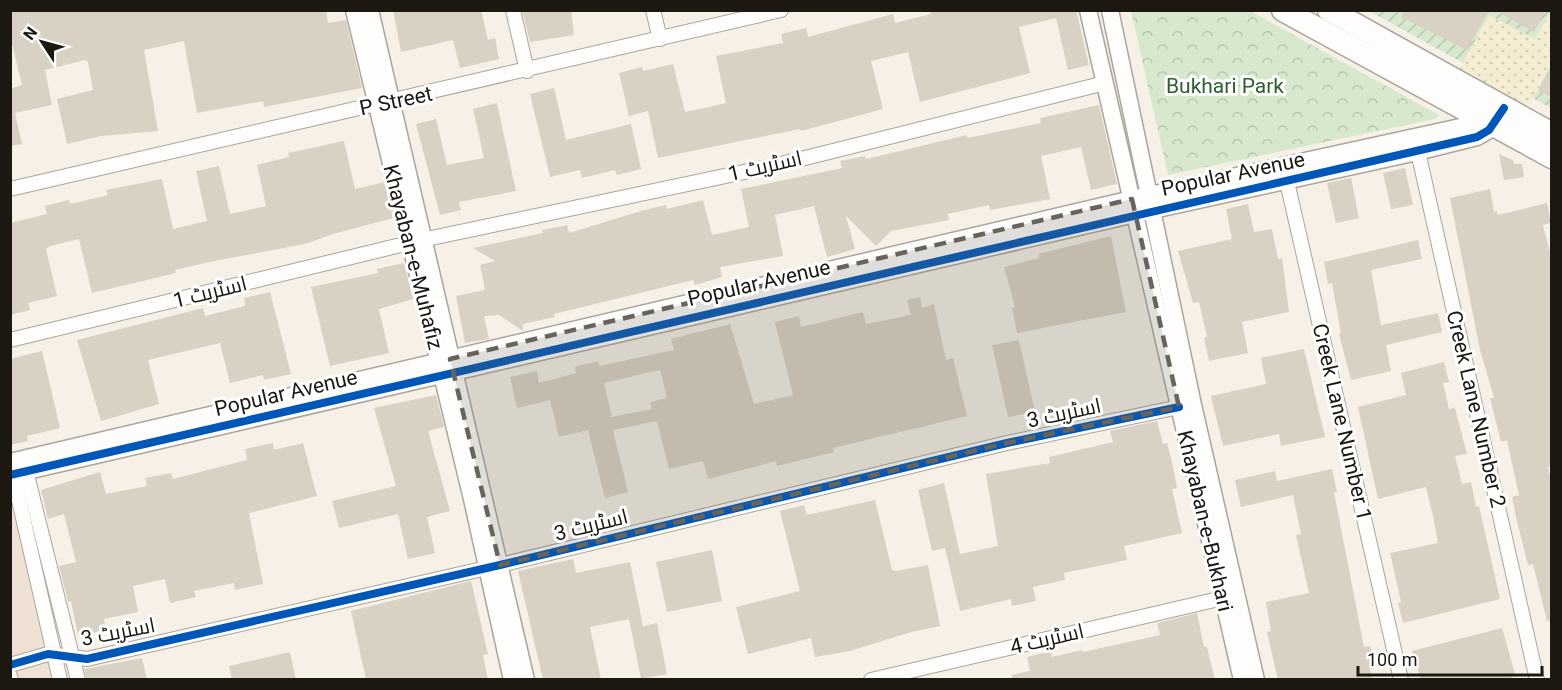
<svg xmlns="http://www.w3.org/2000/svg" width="1562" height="690" font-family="Roboto,Cairo,sans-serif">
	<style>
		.commercial { fill: #efe2d5 }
		.sand { fill: url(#sand-dots) }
		.park { fill: url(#park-crowns) }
		.garden { fill: url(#garden-furrows) }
		.building { fill: #d9d1c4; fill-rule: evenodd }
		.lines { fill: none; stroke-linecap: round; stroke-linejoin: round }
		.minor-casing { stroke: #aaa59d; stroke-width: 16 }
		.tertiary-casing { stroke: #aaa59d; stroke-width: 19 }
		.primary-casing { stroke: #aaa59d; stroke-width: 25 }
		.minor { stroke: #fefdfb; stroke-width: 14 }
		.tertiary { stroke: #fefdfb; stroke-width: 16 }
		.primary { stroke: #fefdfb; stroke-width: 22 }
		.cycleway-casing { stroke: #fff; stroke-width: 11 }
		.cycleway { stroke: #0057b8; stroke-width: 8 }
		.marked { fill: #68645c; fill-opacity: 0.2; stroke: #68645c; stroke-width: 4.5; stroke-dasharray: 12 8; stroke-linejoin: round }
		.labels { text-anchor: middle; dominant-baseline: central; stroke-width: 6; stroke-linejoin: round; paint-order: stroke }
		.park-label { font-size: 21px; fill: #2d602e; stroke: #fff }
		.street-label { font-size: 21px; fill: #1c1811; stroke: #fff }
	</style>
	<defs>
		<pattern id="sand-dots" width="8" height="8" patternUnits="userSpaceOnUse" patternTransform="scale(1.5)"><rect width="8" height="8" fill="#f4ecd3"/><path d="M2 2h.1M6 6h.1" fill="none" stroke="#d1cab4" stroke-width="1.8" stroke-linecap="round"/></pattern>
		<pattern id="park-crowns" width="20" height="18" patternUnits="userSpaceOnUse" patternTransform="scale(1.5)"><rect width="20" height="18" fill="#d7e8ce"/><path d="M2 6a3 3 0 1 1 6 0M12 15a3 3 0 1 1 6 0" fill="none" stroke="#b8c6b0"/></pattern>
		<pattern id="garden-furrows" width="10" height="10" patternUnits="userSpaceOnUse" patternTransform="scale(1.5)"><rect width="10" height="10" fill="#d7e8ce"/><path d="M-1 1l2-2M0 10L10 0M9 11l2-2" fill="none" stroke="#b8c6b0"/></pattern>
	</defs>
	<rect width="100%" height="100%" fill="#f6f0e6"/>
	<path class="commercial" d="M11,501L53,679H11Z"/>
	<path class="sand" d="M1551,11V66L1527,108L1459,71L1489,15L1535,39Z"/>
	<path class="park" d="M1131,11H1250L1439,115L1435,119L1168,175Z"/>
	<g class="garden">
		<path d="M1369,11H1551L1535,39L1489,15L1463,63Z"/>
		<path d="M1551,66V108L1533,98Z"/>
	</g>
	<g class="building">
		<path d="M10,10H326L328,23L346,20L362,88L264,107L263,101L197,113L184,41L144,50L158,131L101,136L67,144L57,99L93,90L88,62L85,60L45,70L52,105L15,113L22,144L10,146V89L22,85L10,35Z"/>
		<path d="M393,10H481L488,40L495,38L499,59L460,68L453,40L401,52Z"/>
		<path d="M522,10H571L574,35L530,42Z"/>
		<path d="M930,10H1076L1089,65L1068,70L1056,18L1019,27L1030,73L920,102L908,52L871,61L883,109L801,131L800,129L658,158L648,111L629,116L619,73L642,67L643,71L673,64L685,112L705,108L726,103L716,56L783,43L781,34L806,28L808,37L893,14L895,23L931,14Z"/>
		<path d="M1405,10H1489L1467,50L1401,17Z"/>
		<path d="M1495,10H1546L1534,32Z"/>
		<path d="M1551,66V97L1538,90Z"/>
		<path d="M554,88L566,140L631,124L641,169L617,175L615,170L582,178L580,170L550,177L530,94Z"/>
		<path d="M497,103L516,191L459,202L461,210L440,215L416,124L436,119L447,165L484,158L473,109Z"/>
		<path d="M1099,105L1117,184L1091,190L1081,147L1041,156L1050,199L990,210L989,205L948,214L949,220L891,231L876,246L846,216L855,249L827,257L814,206L775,215L783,256L720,267L722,277L695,285L693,280L554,314L555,317L523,324V331L499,315L484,316L489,339L465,343L456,296L485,290L480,265L495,261L473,248L543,233L542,230L567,225L569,233L641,211L666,205L667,209L703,200L712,235L749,227L741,189L842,168L840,161L865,156L866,159L967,135V138L1041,123L1040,118Z"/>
		<path d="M344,141L355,189L385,182L393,218L333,234L305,244L214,261L175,270L176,273L92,293L79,239L50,246L46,249L57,296L28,303L30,310L10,315V223L47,214L45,206L69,200L70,204L108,195L106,190L162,179L173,229L207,221L196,171L219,166L230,214L266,206L257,165L289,157L288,153Z"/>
		<path d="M1499,154L1513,160L1514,164H1522L1524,177L1504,180Z"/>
		<path d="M1405,168L1413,205L1391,209L1383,173Z"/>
		<path d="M1351,178L1359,218L1336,223L1327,183Z"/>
		<path d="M1490,189L1494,212L1497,211L1498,215L1547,203L1551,223L1543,225L1551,256V466L1548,467L1551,481V620L1547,621L1533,564L1528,565L1516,517L1512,497L1519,495L1507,440L1501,442L1490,398H1494L1480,350L1450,198Z"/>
		<path d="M1248,204L1254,232L1272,229L1278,259L1282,258L1289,312L1242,322L1248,353L1209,361L1204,338L1207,337L1199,302L1193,303L1178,251L1232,239L1226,209Z"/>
		<path d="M1111,236L1126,312L1017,333L1012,308L1015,307L1004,267L1039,258L1038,254Z"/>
		<path d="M1418,240L1422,259L1371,270L1381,325L1438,313L1442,332L1386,345L1391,371L1351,380L1339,334L1341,333L1332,283L1328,284L1324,262Z"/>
		<path d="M404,263L413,299L379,309L389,353L330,366L311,287L378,273L377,269Z"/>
		<path d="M270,292L291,374L264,380L263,375L230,383L220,343L148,360L159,404L101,421L77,340L203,308L205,316L245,306L244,298Z"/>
		<path d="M920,297L922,308L934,304L946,360L953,358L967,416L833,448L834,452L777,466L776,461L708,479L703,461L669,469L657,421L613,430L628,492L605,498L588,430L559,437L550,400L517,408L510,377L537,371L539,383L576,373L575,367L598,361L599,366L674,350L671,339L730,324L754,404L793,395L775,322L799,316L801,327L863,312L866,324L911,315L907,300ZM660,370L667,398L650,402L652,409L612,417L604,383Z"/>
		<path d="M1019,340L1035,412L1008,417L992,345Z"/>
		<path d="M1304,349L1325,437L1281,446L1279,434L1223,446L1211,396L1266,384L1261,358Z"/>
		<path d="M42,351L60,428L27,436L28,441L10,445V359Z"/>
		<path d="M1444,362L1449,382L1443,383L1449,409L1455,408L1467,454L1455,456L1462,484L1471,482L1476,507L1479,506L1500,599L1403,623L1398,603L1401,602L1390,553L1438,543L1433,516L1426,487L1378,499L1358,407L1406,395L1401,373Z"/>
		<path d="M436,395L444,427L428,431L450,511L427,517L435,553L408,559L398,514L339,528L332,501L396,486L374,408Z"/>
		<path d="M1157,421L1163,444L1167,443L1172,462L1177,488L1172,489L1182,533L1124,546L1127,560L1064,573L1065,580L1033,587L1036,601L1012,606L1011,599L960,611L945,548L932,551L918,490L944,483L960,554L998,546L986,474L1050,463L1049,457L1113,442L1110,431Z"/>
		<path d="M273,443L274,450L303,443L317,496L249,513L263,584L235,590L234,583L194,591L196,597L170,603L165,579L133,586L138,612L104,619L106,630L78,636L71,601L68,602L59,566L76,562L64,514L48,519L41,490L100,472L106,494L147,486L145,478L171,473L173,479L247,460L245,449Z"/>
		<path d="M1332,469L1337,492H1334L1364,647L1370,646L1375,668L1370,669L1372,680H1278L1267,632L1271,631L1266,602L1309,593L1296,535L1301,534L1293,495L1241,507L1235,480L1275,471L1277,481Z"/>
		<path d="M875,500L892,570L896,571L928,565L940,626L911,632L850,651L815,657L811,638L748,654L736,607L800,591L780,511L804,505L807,515Z"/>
		<path d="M712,550L722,601L667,612L656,562Z"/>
		<path d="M573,559L576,573L630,562L643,626L657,623L667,674L641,679L629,619L590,627L601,680H543L518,571Z"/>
		<path d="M471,581L488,654L483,655L488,680H366L351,611Z"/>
		<path d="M1197,613L1204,647H1207L1215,680H1012V675L1030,671L1027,657L1051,651L1052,657L1082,650L1083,652L1160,635L1157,623Z"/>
		<path d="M1502,628L1515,674L1511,675L1512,680H1421L1412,651Z"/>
		<path d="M290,652L296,680H232L229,666Z"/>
		<path d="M142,658L147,680H87L84,669Z"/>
	</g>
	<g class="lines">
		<defs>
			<g id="minor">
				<path d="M513,10L527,71"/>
				<path d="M653,10L660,39"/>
				<path d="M1416,143L1537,680"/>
				<path d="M1285,173L1401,680"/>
				<path d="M10,189L781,10"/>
				<path d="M422,240L777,165L1105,83"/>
				<path d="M10,340L409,243"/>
				<path d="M24,463L78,680"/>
				<path d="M11,465L60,680"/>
				<path d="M10,665L48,654L87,659L500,565L1007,443L1179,407"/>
				<path d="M10,676L11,680"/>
				<path d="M871,680L1223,598"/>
			</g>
			<g id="tertiary">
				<path d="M354,10L472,499L512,680"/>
				<path d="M370,10L526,680"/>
				<path d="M1088,10L1242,680"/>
				<path d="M1110,10L1193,405L1256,680"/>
				<path d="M10,462L1132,199L1465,126L1474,120L1481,109"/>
				<path d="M10,475L1135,214L1417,152L1477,137L1489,130L1498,117"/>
			</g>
			<g id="primary">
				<path d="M1283,10L1552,157"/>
				<path d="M1329,10L1552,134"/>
			</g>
		</defs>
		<use href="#minor" class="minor-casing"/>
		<use href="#tertiary" class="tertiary-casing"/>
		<use href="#primary" class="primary-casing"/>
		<use href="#minor" class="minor"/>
		<use href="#tertiary" class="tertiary"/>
		<use href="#primary" class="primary"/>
		<defs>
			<g id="cycleway">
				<path d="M10,475L1477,137L1489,130L1504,108"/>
				<path d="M10,665L48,654L87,659L500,565L1007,443L1179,407"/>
			</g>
		</defs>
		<use href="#cycleway" class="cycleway-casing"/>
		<use href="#cycleway" class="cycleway"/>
	</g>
	<path class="marked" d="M1132,199L1179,407L1007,443L500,565L450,359Z"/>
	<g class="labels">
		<g class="park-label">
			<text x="1225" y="86">Bukhari Park</text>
		</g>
		<g class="street-label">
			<text transform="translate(396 101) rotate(-12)">P Street</text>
			<text transform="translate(765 166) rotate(-13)">اسٹریٹ 1</text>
			<text transform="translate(1233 174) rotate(-12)">Popular Avenue</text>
			<text transform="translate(413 257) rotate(76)">Khayaban-e-Muhafiz</text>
			<text transform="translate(759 283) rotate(-13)">Popular Avenue</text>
			<text transform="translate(210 292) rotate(-14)">اسٹریٹ 1</text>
			<text transform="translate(286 393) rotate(-13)">Popular Avenue</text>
			<text transform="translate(1476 409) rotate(77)">Creek Lane Number 2</text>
			<text transform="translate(1064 413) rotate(-12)">اسٹریٹ 3</text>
			<text transform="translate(1342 422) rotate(77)">Creek Lane Number 1</text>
			<text transform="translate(1205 521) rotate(77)">Khayaban-e-Bukhari</text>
			<text transform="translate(591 525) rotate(-14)">اسٹریٹ 3</text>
			<text transform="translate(118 632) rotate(-11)">اسٹریٹ 3</text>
			<text transform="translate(1047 639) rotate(-13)">اسٹریٹ 4</text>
		</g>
	</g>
	<rect width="1562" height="690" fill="none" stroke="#1c1811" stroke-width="24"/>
	<g transform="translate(42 42) rotate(306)" stroke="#ffffff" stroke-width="4.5" paint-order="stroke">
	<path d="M0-4.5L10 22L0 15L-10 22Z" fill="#1c1811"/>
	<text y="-9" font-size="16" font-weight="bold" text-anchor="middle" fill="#1c1811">N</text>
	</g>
	<path d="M1358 666v9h184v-9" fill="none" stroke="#1c1811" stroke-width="3"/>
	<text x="1367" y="666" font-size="18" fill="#1c1811" stroke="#ffffff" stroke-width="4.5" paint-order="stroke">100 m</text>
</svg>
